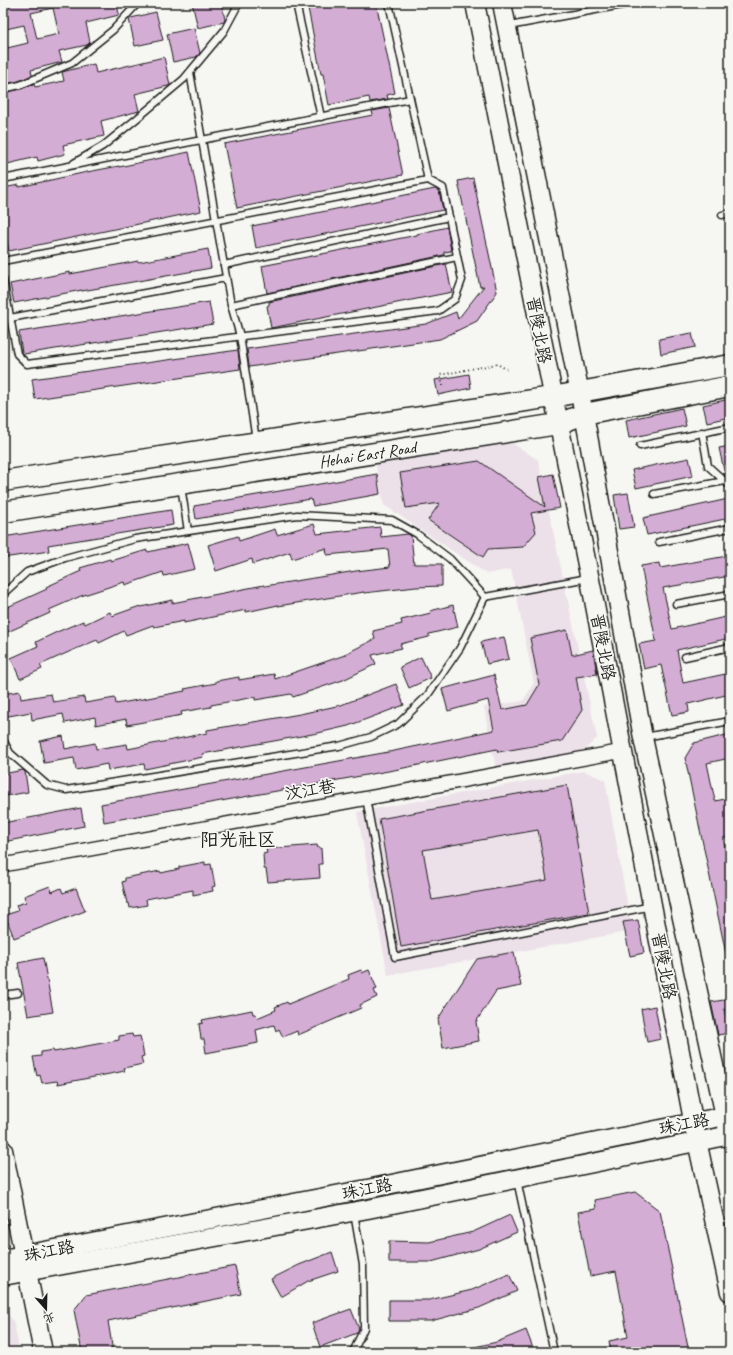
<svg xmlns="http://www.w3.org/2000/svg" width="733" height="1355" font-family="Caveat,'LXGW WenKai TC',sans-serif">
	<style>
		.built { fill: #ece0e9 }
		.building { fill: #d4add5; stroke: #1c1c1c; fill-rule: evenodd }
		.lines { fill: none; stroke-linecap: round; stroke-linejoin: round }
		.lane-casing { stroke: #1c1c1c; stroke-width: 9 }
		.street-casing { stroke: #1c1c1c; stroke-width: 16 }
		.secondary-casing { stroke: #1c1c1c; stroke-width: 21 }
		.primary-casing { stroke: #1c1c1c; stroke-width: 23 }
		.path { stroke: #1c1c1c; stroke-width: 2; stroke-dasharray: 1 3; stroke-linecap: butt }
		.lane { stroke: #f6f6f2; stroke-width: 6 }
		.street { stroke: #f6f6f2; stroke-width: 13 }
		.secondary { stroke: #f6f6f2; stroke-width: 18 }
		.primary { stroke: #f6f6f2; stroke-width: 20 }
		.labels { text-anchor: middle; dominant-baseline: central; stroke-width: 3.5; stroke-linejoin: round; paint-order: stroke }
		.street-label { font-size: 17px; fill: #1c1c1c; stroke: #f6f6f2 }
		.quarter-label { font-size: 19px; fill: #1c1c1c; stroke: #f6f6f2 }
	</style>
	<rect width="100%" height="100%" fill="#f6f6f2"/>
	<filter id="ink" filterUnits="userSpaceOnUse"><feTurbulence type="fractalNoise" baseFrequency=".025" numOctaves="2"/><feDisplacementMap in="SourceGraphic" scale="8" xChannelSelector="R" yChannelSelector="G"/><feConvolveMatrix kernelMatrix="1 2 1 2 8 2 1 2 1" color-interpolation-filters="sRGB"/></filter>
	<g filter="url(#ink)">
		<g class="built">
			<path d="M512,443L538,460L597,738L582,752L496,768L484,707L523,701L534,683L511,569L487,574L384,505L376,465Z"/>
			<path d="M584,771L605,780L632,931L388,975L357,812Z"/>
			<path d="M3,1307L13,1321L20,1352H3Z"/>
		</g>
		<g class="building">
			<path d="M3,3H117L119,15L86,23L90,42L87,45L59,51L62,62L31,70L32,75L19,81L5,84L3,75V49L28,43L24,25L6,29L3,15ZM53,8L59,34L37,39L31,13Z"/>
			<path d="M192,3H221L225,19L224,22L198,28Z"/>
			<path d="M307,3H376L395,93L387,95L388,99L370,102L369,97L329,105L323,74H321Z"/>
			<path d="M156,12L163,40L135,46L129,19L131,18Z"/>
			<path d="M194,28L200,53L196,57L173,62L167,34Z"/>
			<path d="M164,57L170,85L168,86L135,94L139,111L101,121L104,136L63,145L65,154L38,161L37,157L3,165V93L21,89L34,84L35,87L64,81L62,72L94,64L96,73Z"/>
			<path d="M389,108L403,175L237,208L224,144L373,115L372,111Z"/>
			<path d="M189,152L201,211L9,251L3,223V188L19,185V187L87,172L119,166V167Z"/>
			<path d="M473,178L497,292L477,321L440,339L249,367L247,349L426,324L456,312L458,319L484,286L480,287L458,181Z"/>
			<path d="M435,189L439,191L443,210L256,248L252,226Z"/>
			<path d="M447,227L451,251L444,252V255L267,293L262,266L417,235V234Z"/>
			<path d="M208,249L211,268L82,291V290L14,303L10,284L70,272V274L138,261L139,262Z"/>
			<path d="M446,264L452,292L271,328L267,306L269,305V302Z"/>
			<path d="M209,302L213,324L24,354L22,353L19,332Z"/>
			<path d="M692,333L695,347L661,354L659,339Z"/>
			<path d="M238,350L240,369L35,399L32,379Z"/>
			<path d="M469,374L471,388L438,395L435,380Z"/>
			<path d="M730,399V417L707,422L703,405Z"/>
			<path d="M682,408L686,426L629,438L626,420Z"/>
			<path d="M730,446V480L725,475L719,448Z"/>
			<path d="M689,458L693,476L636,488L632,470Z"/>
			<path d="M479,461L545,507L539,477L553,474L560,508L531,513L536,532L523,547L488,549L483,557L428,520L440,503L406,508L400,473Z"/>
			<path d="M377,474L380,494L313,506L311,499L196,519L194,506Z"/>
			<path d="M628,493L634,527L619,529L614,495Z"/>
			<path d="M728,499L730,518L647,535L643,518Z"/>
			<path d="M171,510L173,525L48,545L49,551L3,558V537Z"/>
			<path d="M314,524L317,534L380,527L381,537L408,534L411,536L414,564H442V586L416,587L364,593V592L278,606V605L246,612V610L184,623V621L154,627L153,625L126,635L124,631L99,643L97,640L71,651L40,665L42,669L20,679L11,658L38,646L36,642L57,632L83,621L85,624L110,612L112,616L140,606L141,607L172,600V603L264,585L265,586L356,571L390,567L388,549L327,555L326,548L292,559L290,552L253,564L252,559L216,571L208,545L238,536L239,541L275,529L277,535Z"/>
			<path d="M188,543L195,569L164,576L163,572L125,585L124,582L81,596L49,610L50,613L3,634V609L47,589L46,587L81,571L80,568L110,559L111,561L147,550L148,552Z"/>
			<path d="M727,556L730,576L663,588L672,629L730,616V638L677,650L683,683L730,673V694L688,704L689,712L672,715L661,665L644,669L639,644L656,641L641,566L659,563L660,568Z"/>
			<path d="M453,605L458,627L429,634V637L400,644L402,648L372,655L376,664L343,680L293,697L291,694L255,700V697L211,705V707L181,712L182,715L127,725L126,719L96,725L95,717L65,723L63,714L32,720L31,712L3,717V694L20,691L21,699L51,694L53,702L84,697L85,703L115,698L116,704L185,691L184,689L216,683V681L239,677V680L274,674L275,679L345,655V654L375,639L373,631L402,624L401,620L431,613L430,611Z"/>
			<path d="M567,630L572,655L593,650L597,674L576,677L582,710L562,741L498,752L497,749L394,770L104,822L101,804L394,751L494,730L488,700L448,711L442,689L494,675L502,710L527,705L539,685L530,638Z"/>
			<path d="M504,637L509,659L487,664L481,642Z"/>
			<path d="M421,657L431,678L409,688L400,667Z"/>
			<path d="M396,684L404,705L348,726L318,733L202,754L203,757L145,769L144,764L108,770L107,764L76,770L74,758L44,763L40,741L63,736L65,749L95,743L96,749L127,744L128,749L207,733V730L300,714L341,705Z"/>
			<path d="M730,734V758L707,763L715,801L730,798V837L723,838L730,871V953L726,954L685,758L694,743Z"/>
			<path d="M23,770L25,772L28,792L6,796L3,774Z"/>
			<path d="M567,785L589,913L401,947L379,819ZM538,830L547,880L432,900L423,850Z"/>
			<path d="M81,808L84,826L3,842V823Z"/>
			<path d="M317,845L318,848H321L322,864H319L320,878L268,882L266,869H264L263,854L267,853L266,849Z"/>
			<path d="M205,862V865L211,864L215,886L212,887L213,891L193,895V890L146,899L147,905L130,908L129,903H127L122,882L125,881V878L160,871L161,873L179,869V867Z"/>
			<path d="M50,886L52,892L61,888L63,893L76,888L85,911L14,938L5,915L18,911L16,905L26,902L24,896Z"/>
			<path d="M638,920L644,953L630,956L623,922Z"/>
			<path d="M514,952L521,986L496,991L476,1022L479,1041L443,1048L438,1019L477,959Z"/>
			<path d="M43,958L53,1012L28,1016L18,963Z"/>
			<path d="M361,970L362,973L369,970L377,989L374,990L377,997L360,1005L361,1008L298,1035L297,1031L283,1037L279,1029L276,1031L274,1025L256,1030L258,1043L206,1053L204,1039H201L199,1024L203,1023L202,1020L252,1010L253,1014H256L257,1018L276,1010L275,1007L287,1002L288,1004L349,979L348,975Z"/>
			<path d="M730,999V1009H724L729,1033L718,1035L711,1002Z"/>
			<path d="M655,1006L661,1039L647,1042L641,1009Z"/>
			<path d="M132,1034L133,1037L140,1036L144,1056L141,1057L143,1064L124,1068L125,1071L58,1084L57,1081L42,1083L40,1075L37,1076L33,1057L41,1056V1052L53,1050L54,1052L119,1040V1036Z"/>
			<path d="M635,1192L660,1211L689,1352H611L609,1341L628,1337L616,1271L590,1276L578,1212L596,1209L595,1200Z"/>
			<path d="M510,1215L517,1232L479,1249L431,1262H389V1241L429,1242L473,1232Z"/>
			<path d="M332,1252L338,1271L308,1281L281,1297L271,1279L299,1265Z"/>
			<path d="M235,1266L241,1294L108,1321L113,1352H82L74,1310L86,1295Z"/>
			<path d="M509,1274L517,1291L479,1308L431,1321H389V1300H429L472,1290Z"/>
			<path d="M351,1309L359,1329L357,1333L320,1347L312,1323Z"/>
			<path d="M526,1330L533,1348L523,1352H471L470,1348L497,1342Z"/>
		</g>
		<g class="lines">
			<defs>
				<g id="lane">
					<path d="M296,3L321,117"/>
					<path d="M509,26L633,3"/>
					<path d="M190,72L231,305L240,336L256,440"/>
					<path d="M3,89L20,85L72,63L113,30L138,3"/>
					<path d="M74,163L103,146L140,116L184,79L224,31L239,3"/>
					<path d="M3,179L410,99"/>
					<path d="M722,215L730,213"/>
					<path d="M3,261L428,180"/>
					<path d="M224,265L449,217"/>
					<path d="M3,279L17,354L27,364L438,311L455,299L462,280L443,188L428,180L389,3"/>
					<path d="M231,305L457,257"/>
					<path d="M10,318L226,278"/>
					<path d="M702,432L708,466L730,486"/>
					<path d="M640,446L730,427"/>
					<path d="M181,486L188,531"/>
					<path d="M654,494L725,481"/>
					<path d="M659,542L730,528"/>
					<path d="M3,594L27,572L65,558L135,539L297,515L392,520L417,534L450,559L485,597"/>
					<path d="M485,597L588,578"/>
					<path d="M676,604L730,594"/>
					<path d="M685,657L730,647"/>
					<path d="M645,737L730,721"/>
					<path d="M3,740L10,753L47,785L66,790L339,746L371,737L398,724L427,696L460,648L485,597"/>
					<path d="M366,798L395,957L652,906"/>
					<path d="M3,995L18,993"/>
					<path d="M517,1180L554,1352"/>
					<path d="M354,1213L363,1265L364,1328L354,1350V1352"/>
				</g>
				<path id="street" d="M3,865L623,751"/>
				<g id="secondary">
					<path d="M475,3L593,595L697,1141L730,1292"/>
					<path d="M502,3L584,414L643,738L730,1139"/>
					<path d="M3,1150L43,1352"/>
					<path d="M3,1259L367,1189L730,1115"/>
					<path d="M3,1276L368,1209L730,1135"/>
				</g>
				<g id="primary">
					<path d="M3,481L552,397L730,365"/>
					<path id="s1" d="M3,512L558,424L584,414L730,386"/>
				</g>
			</defs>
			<use href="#lane" class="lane-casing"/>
			<use href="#street" class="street-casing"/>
			<use href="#secondary" class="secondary-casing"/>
			<use href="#primary" class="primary-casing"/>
			<path class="path" d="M443,386L440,375L497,364L508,370"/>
			<use href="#lane" class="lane"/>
			<use href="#street" class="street"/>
			<use href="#secondary" class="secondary"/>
			<use href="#primary" class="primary"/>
		</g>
	</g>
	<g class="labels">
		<g class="street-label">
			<text transform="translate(539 330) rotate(79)">晋陵北路</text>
			<text stroke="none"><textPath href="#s1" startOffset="369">Hehai East Road</textPath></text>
			<text transform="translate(603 647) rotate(79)">晋陵北路</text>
			<text transform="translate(310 790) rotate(-10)">汶江巷</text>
			<text transform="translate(664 966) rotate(79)">晋陵北路</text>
			<text transform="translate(684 1124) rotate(-11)">珠江路</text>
			<text transform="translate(367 1189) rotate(-11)">珠江路</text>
			<text transform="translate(49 1251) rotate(-11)">珠江路</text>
		</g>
		<g class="quarter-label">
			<text x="238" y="840">阳光社区</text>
		</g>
	</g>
	<rect width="733" height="1355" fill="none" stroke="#f6f6f2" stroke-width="16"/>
	<rect x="8" y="8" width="717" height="1339" fill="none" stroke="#1c1c1c" stroke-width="1.5" filter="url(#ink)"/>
	<g transform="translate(46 1309) rotate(160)" stroke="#f6f6f2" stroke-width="3" paint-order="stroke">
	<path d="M0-3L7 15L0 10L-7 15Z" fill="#1c1c1c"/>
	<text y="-6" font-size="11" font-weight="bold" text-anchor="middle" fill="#1c1c1c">北</text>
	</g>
</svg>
